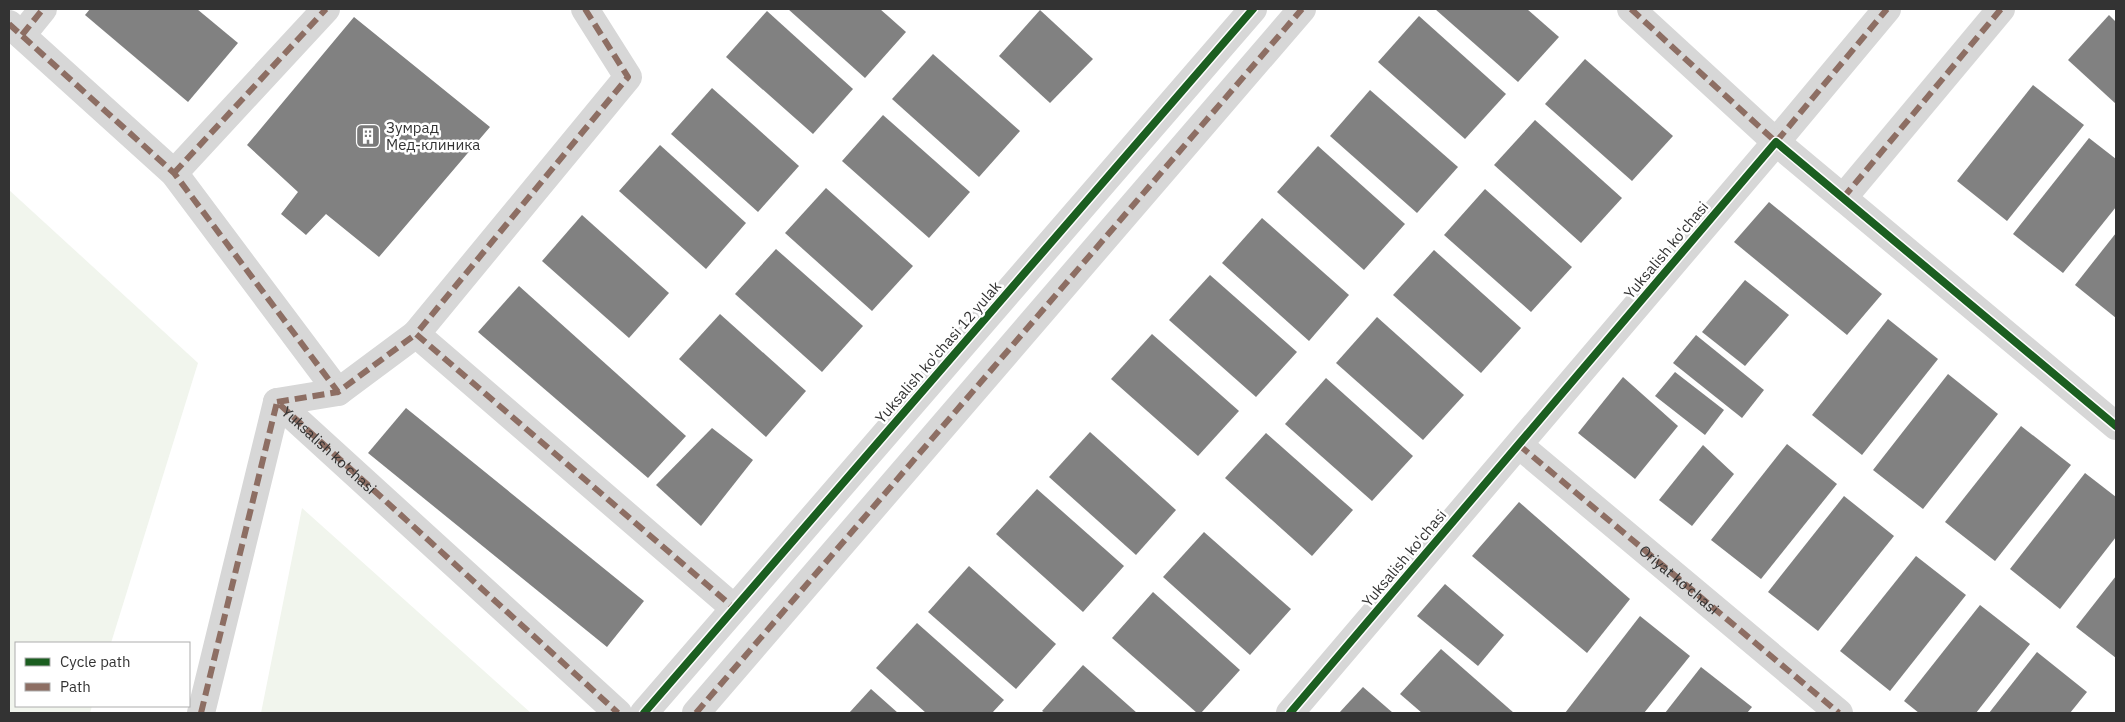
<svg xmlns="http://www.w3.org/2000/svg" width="2125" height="722" font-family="'IBM Plex Sans',sans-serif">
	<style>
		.green { fill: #f1f5ed }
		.building { fill: #818181 }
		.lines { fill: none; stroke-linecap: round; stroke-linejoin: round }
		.street { stroke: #d7d7d7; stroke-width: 28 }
		.quiet { stroke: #8d6e63; stroke-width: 6; stroke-dasharray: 12 6; stroke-linecap: butt }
		.cycleway-casing { stroke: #fff; stroke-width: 11 }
		.cycleway { stroke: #1b5e20; stroke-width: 8 }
		.labels { text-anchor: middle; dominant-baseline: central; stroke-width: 5; stroke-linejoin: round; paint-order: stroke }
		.poi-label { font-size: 15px; fill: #333; stroke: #fff; text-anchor: start }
		.street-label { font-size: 15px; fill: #333; stroke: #fff }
	</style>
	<rect width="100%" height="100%" fill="#fff"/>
	<g class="green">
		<path d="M9,190L198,363L111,643H16V706H92L90,713H9Z"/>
		<path d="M302,508L531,713H261Z"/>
	</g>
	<g class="building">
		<path d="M90,9H197L238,43L188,102L85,15Z"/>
		<path d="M788,9H880L906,32L865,78Z"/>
		<path d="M1435,9H1527L1559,37L1518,82Z"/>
		<path d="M1040,10L1093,59L1050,103L999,56Z"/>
		<path d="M767,11L853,89L813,134L726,57Z"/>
		<path d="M2109,15L2116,22V104L2068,60Z"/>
		<path d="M1419,16L1506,94L1465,139L1378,62Z"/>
		<path d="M354,17L490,127L379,257L326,214L306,235L281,214L298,192L247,145Z"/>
		<path d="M933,54L1020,131L979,177L892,99Z"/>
		<path d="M1585,59L1673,136L1632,181L1545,104Z"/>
		<path d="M2033,85L2084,125L2007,221L1957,181Z"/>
		<path d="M712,88L799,166L758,212L671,134Z"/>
		<path d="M1370,90L1458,167L1417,213L1330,136Z"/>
		<path d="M883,115L970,192L929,238L842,161Z"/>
		<path d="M1535,120L1622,198L1581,243L1494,165Z"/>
		<path d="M2089,138L2116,159V207L2063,273L2013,234Z"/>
		<path d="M660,145L746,223L706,269L619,191Z"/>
		<path d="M1318,146L1405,224L1364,270L1277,192Z"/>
		<path d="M826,188L913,266L872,311L785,233Z"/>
		<path d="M1485,189L1572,267L1531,312L1444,235Z"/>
		<path d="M1769,202L1882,294L1847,335L1734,242Z"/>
		<path d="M582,215L669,293L629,338L542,261Z"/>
		<path d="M1262,218L1349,295L1309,341L1222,263Z"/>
		<path d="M2116,233V318L2075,285Z"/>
		<path d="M776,249L863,326L822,372L735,294Z"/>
		<path d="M1434,250L1521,328L1481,373L1393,295Z"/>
		<path d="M1210,275L1297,352L1256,397L1169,320Z"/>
		<path d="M1745,280L1789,315L1745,366L1702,332Z"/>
		<path d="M519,286L686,436L648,478L478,332Z"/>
		<path d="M720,314L806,391L766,437L679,359Z"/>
		<path d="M1377,317L1464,395L1423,440L1336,363Z"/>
		<path d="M1888,319L1938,359L1862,455L1812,415Z"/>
		<path d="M1152,334L1239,411L1198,456L1111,379Z"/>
		<path d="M1696,335L1764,390L1742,418L1673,363Z"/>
		<path d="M1675,372L1724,410L1705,435L1655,396Z"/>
		<path d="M1948,374L1998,414L1923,509L1873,470Z"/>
		<path d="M1623,377L1678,426L1635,479L1578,433Z"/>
		<path d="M1326,378L1413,456L1372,501L1285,424Z"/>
		<path d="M406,408L644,601L607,647L368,453Z"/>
		<path d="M2021,426L2071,465L1995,561L1945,522Z"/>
		<path d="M712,428L753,460L701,526L656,485Z"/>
		<path d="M1090,432L1176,510L1136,555L1049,477Z"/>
		<path d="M1266,433L1353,510L1312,556L1225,478Z"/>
		<path d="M1787,444L1837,484L1761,579L1711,540Z"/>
		<path d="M1703,445L1734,474L1692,526L1659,500Z"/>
		<path d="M2085,473L2116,497V537L2060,609L2010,569Z"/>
		<path d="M1037,489L1124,566L1083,612L996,534Z"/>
		<path d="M1844,496L1894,536L1818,631L1768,592Z"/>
		<path d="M1519,502L1630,599L1587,653L1472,556Z"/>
		<path d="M1204,532L1291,609L1250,655L1163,577Z"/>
		<path d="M1916,556L1966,595L1890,691L1840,651Z"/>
		<path d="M969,566L1056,644L1016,689L928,612Z"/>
		<path d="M2116,576V658L2076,627Z"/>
		<path d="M1445,584L1504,635L1478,666L1417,616Z"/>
		<path d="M1153,592L1240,670L1201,713H1197L1112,638Z"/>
		<path d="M1980,605L2030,644L1976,713H1919L1904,701Z"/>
		<path d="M1640,616L1690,656L1644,713H1565Z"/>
		<path d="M917,623L1004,700L992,713H926L876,668Z"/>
		<path d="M1441,649L1514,713H1422L1400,694Z"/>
		<path d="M2037,652L2087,692L2070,713H1989Z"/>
		<path d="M1083,665L1137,713H1045L1042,711Z"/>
		<path d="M1701,667L1752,707L1747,713H1665Z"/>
		<path d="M1363,687L1393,713H1339Z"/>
		<path d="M871,689L898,713H849Z"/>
	</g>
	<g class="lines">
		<g class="street">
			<path d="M585,9L628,77L416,334L734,608"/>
			<path d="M1631,9L1776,142L1887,9"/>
			<path d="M9,24L174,173L338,392L416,334"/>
			<path d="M22,35L43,9"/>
			<path d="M174,173L326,9"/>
			<path d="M1843,198L2001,9"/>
			<path d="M277,402L338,392"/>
			<path id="s1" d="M1519,445L1839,713"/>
			<path id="s2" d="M201,713L277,402L618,713"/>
			<path d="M644,713L1253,9"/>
			<path d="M696,713L1302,9"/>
			<path d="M1290,713L1776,142L2116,426"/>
		</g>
		<g class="quiet">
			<path d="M585,9L628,77L416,334L734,608"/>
			<path d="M1631,9L1776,142L1887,9"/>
			<path d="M9,24L174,173L338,392L416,334"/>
			<path d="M22,35L43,9"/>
			<path d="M174,173L326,9"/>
			<path d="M1843,198L2001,9"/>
			<path d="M277,402L338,392"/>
			<path d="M1519,445L1839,713"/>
			<path d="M201,713L277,402L618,713"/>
			<path d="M696,713L1302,9"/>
		</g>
		<defs>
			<g id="cycleway">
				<path d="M644,713L1253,9"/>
				<path d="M1290,713L1776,142L2116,426"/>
			</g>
		</defs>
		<use href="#cycleway" class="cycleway-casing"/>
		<use href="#cycleway" class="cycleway"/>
	</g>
	<defs>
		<symbol id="building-square" viewBox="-11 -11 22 22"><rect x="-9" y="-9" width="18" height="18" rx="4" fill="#7a7a7a" stroke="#fff"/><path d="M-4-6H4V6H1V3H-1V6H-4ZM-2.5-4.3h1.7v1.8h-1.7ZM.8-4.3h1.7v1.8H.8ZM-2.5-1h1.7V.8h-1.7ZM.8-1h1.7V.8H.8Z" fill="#fff"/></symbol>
	</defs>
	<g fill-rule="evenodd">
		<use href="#building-square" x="354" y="122" width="28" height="28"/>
	</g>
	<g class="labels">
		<g class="poi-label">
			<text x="386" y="127">Зумрад<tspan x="386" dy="17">Мед-клиника</tspan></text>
		</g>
		<g class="street-label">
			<text transform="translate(1666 250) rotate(-50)">Yuksalish ko'chasi</text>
			<text transform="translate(938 352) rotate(-49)">Yuksalish ko'chasi 12 yulak</text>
			<text stroke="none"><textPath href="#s2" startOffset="391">Yuksalish ko'chasi</textPath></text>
			<text transform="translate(1404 558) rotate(-50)">Yuksalish ko'chasi</text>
			<text stroke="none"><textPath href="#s1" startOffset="209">Oriyat ko'chasi</textPath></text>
		</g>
	</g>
	<rect width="2125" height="722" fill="none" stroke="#333333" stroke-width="20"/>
	<rect x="15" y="642" width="175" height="65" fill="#ffffff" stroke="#adadad"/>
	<rect x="25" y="658" width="25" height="8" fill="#1b5e20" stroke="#adadad"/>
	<text x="60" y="667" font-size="15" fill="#333333">Cycle path</text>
	<rect x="25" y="683" width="25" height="8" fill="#8d6e63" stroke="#adadad"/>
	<text x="60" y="692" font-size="15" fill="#333333">Path</text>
</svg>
